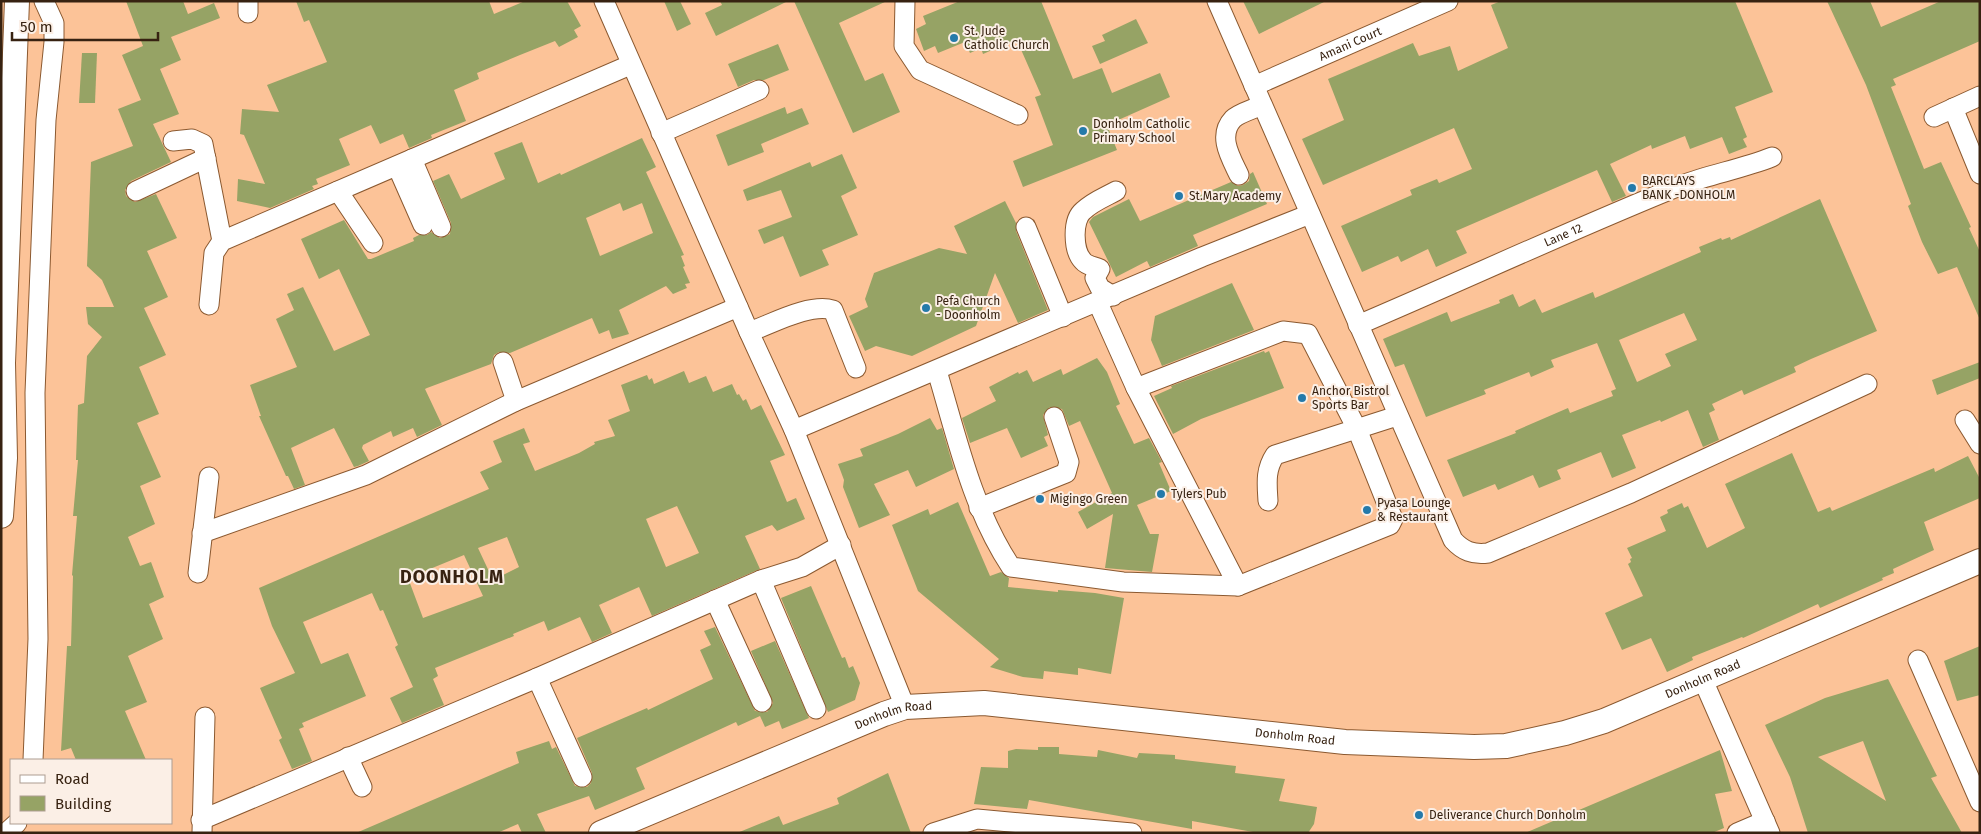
<svg xmlns="http://www.w3.org/2000/svg" width="1981" height="834" font-family="'Fira Sans',sans-serif">
	<style>
		.building { fill: #96a365; fill-rule: evenodd }
		.lines { fill: none; stroke-linecap: round; stroke-linejoin: round }
		.minor-casing { stroke: #8b5930; stroke-width: 21 }
		.major-casing { stroke: #8b5930; stroke-width: 26 }
		.minor { stroke: #fff; stroke-width: 19 }
		.major { stroke: #fff; stroke-width: 24 }
		.poi-dot { fill: #257aaa; stroke: #fbefe6; stroke-width: 2 }
		.labels { text-anchor: middle; dominant-baseline: central; stroke-width: 4; stroke-linejoin: round; paint-order: stroke }
		.poi-label { font-size: 12px; fill: #372211; stroke: #fbefe6; text-anchor: start }
		.street-label { font-size: 12px; fill: #372211; stroke: #fbefe6 }
		.district-label { font-size: 18px; font-weight: bold; letter-spacing: 1px; fill: #372211; stroke: #fbefe6 }
	</style>
	<rect width="100%" height="100%" fill="#fcc398"/>
	<g class="building">
		<path d="M126,1H183L188,14L214,3L220,18L171,37L181,60L160,69L179,114L153,124L171,162L131,181L125,190L126,196L135,202L156,194L177,238L147,251L168,297L144,308L166,355L139,367L159,414L137,423L161,477L140,486L155,524L128,537L140,566L151,562L164,597L149,604L163,639L128,656L147,702L125,711L146,760H76L71,748L61,751L67,646H71L73,576L72,575L77,516H73L78,460H76L78,405L84,403L87,356L102,337L88,324L86,307H114L102,280L87,266L91,162L133,146L118,109L141,100L122,55L143,46Z"/>
		<path d="M296,1H489L494,14L525,1H567L581,26L574,30L578,37L559,47L555,41L520,55L477,73L479,79L454,90L466,121L431,135L432,138L409,148L403,134L380,144L371,125L339,139L350,165L316,179L318,184L312,186L314,189L270,208L237,201L238,179L265,184L244,135L240,134L242,109L279,112L267,85L327,62L309,20L304,22Z"/>
		<path d="M664,1H680L691,24L677,31Z"/>
		<path d="M720,1H788L716,36L705,13L722,5Z"/>
		<path d="M794,1H887L839,23L865,81L883,73L900,112L853,133Z"/>
		<path d="M960,1H1041L1073,79L1102,68L1112,93L1160,73L1170,97L1107,125L1117,150L1023,187L1013,161L1053,145L1035,97L1041,95L1019,45L1015,40L983,54L981,48L970,53L965,42L938,53L935,46L924,51L916,29L926,24L923,16Z"/>
		<path d="M1243,1H1326L1259,34Z"/>
		<path d="M1501,1H1735L1773,92L1735,107L1747,137L1743,139L1747,147L1729,154L1722,137L1690,149L1685,136L1652,149L1651,145L1610,164L1626,196L1612,202L1597,170L1456,231L1467,253L1436,267L1428,249L1401,262L1398,256L1362,272L1341,226L1412,195L1410,190L1437,179L1439,183L1472,169L1454,128L1323,185L1302,139L1344,120L1328,79L1413,43L1419,56L1450,46L1458,71L1508,48L1491,5Z"/>
		<path d="M1827,1H1870L1881,27L1941,1H1980V41L1893,79L1896,85L1891,87L1924,169L1941,162L1971,227L1969,228L1980,252V320L1957,267L1938,274L1922,242L1908,206L1911,204L1866,85Z"/>
		<path d="M1136,19L1148,43L1100,64L1092,46L1105,41L1102,35Z"/>
		<path d="M778,44L789,70L764,80H754L738,87L728,64Z"/>
		<path d="M82,53H97L95,103H79Z"/>
		<path d="M785,107L787,114L802,108L809,124L761,144L764,152L728,166L716,135Z"/>
		<path d="M642,138L656,167L646,172L684,255L681,256L685,266L683,267L690,283L685,284L687,288L673,294L666,286L619,310L629,334L612,339L609,330L599,334L592,318L510,353L499,352L494,355L491,364L427,388L425,389L442,425L417,437L413,428L393,437L391,431L363,445L362,448L369,461L358,466L354,467L334,428L291,448L305,485L294,489L288,476H286L259,416H261L250,385L297,367L276,319L294,310L287,294L303,287L334,351L370,335L339,269L319,279L301,239L344,220L368,259H371L414,241L413,238L419,235H427L431,232L440,238L450,234L451,223L433,181L449,174L461,199L505,179L494,153L522,142L538,183L560,173L561,175ZM620,203L623,211L642,203L653,233L600,256L586,218Z"/>
		<path d="M842,154L857,188L841,196L858,235L822,250L829,265L800,277L783,236L764,244L758,230L792,217L781,190L747,201L743,190L810,162L812,167Z"/>
		<path d="M1253,172L1267,204L1193,235L1198,246L1150,267L1147,261L1116,277L1089,222L1093,217L1129,199L1140,221L1231,182L1238,186L1243,185L1249,181L1250,174Z"/>
		<path d="M1820,199L1877,331L1811,359L1794,367L1796,372L1744,395L1742,390L1712,404L1715,410L1709,413L1719,440L1703,447L1688,410L1661,422L1660,420L1622,435L1636,468L1612,478L1601,452L1557,470L1561,479L1539,488L1533,475L1498,490L1495,484L1463,497L1447,460L1516,433L1515,431L1568,408L1570,413L1613,396L1611,391L1616,389L1597,343L1551,360L1554,367L1531,377L1529,372L1484,390L1486,394L1426,417L1404,364L1395,367L1383,339L1447,312L1451,322L1500,303L1499,300L1513,294L1519,307L1535,299L1542,313L1593,292L1595,298L1701,252L1699,247L1721,238L1722,240L1730,237L1731,240ZM1684,313L1697,340L1665,354L1671,366L1637,382L1619,340Z"/>
		<path d="M1005,201L1016,223V231L1048,310L1018,323L995,273L976,326L912,356L876,346L865,351L849,316L868,307L865,299L874,273L939,248L967,254L954,226Z"/>
		<path d="M1232,283L1254,330L1162,366L1151,340L1155,316Z"/>
		<path d="M1264,351L1265,353L1269,351L1284,388L1201,419L1173,434L1154,396L1172,388L1171,386Z"/>
		<path d="M1097,358L1107,372L1120,404L1116,406L1134,444L1149,438L1162,462L1159,463L1171,491L1137,505L1150,534H1159L1152,572L1105,568L1113,514L1087,529L1078,512L1112,493L1080,421L1069,426L1062,409L1050,407L1043,415L1048,435L1044,437L1048,446L1021,458L1007,428L970,443L962,418L996,401L989,387L1018,372L1019,374L1027,370L1033,382L1061,369L1063,375Z"/>
		<path d="M1980,362V378L1937,395L1932,380Z"/>
		<path d="M684,371L689,383L706,376L713,392L732,384L737,395L739,394L743,401L746,399L751,410L761,405L785,455L770,461L787,502L796,498L805,519L777,531L772,525L745,536L760,569L652,616L639,587L599,605L612,633L592,642L580,617L548,631L544,621L513,634L514,636L435,668L438,676L433,679L444,705L402,723L390,698L413,687L395,647L398,645L383,610L380,611L372,593L303,622L321,664L348,653L366,696L302,723L304,727L299,729L312,761L292,769L279,740L282,738L260,688L295,673L272,626L259,588L489,489L480,472L502,462L493,441L524,428L530,442L523,444L535,471L579,453L595,444L594,442L615,436L608,420L630,411L621,385L647,375L649,380L652,378L654,384ZM677,506L699,553L666,567L646,519ZM507,537L519,567L493,580L478,548ZM464,555L483,596L423,618L408,578Z"/>
		<path d="M930,418L937,430L942,428L954,469L916,487L908,470L874,484L890,515L859,528L843,487L844,480L838,464L863,456L860,449L898,434Z"/>
		<path d="M1792,453L1818,512L1830,507L1832,511L1934,468L1935,472L1968,456L1980,479V498L1924,522L1934,550L1893,569L1894,573L1882,578L1883,580L1820,608L1818,604L1743,638L1742,637L1692,657L1693,660L1667,672L1651,638L1622,650L1605,613L1643,596L1628,564L1631,562L1630,559L1632,558L1627,548L1666,531L1660,517L1668,513L1667,510L1682,503L1684,508L1688,506L1707,548L1745,528L1725,484Z"/>
		<path d="M958,502L990,576L1001,572L1009,578L1008,587L1058,592V590L1095,593L1124,598L1111,674L1078,668V675L1044,671L1043,679L1023,677L990,667L999,659L918,591L892,525L928,509L930,515Z"/>
		<path d="M811,586L842,658L845,657L849,668L853,666L860,683L855,700L828,712L781,598Z"/>
		<path d="M715,627L755,711L767,712L773,703L751,651L775,641L809,718L782,729L779,721L765,727L760,716L738,726L736,722L636,768L645,789L595,810L589,796L537,814L546,833H522L518,824L497,833H356L519,763L516,752L549,741L552,749L556,747L575,786L587,787L591,783L592,773L577,738L647,708L648,710L713,679L700,650L711,645L704,631Z"/>
		<path d="M1980,646V695L1957,701L1944,661Z"/>
		<path d="M1888,679L1937,776L1931,778L1962,833H1808L1790,777L1765,725L1825,698ZM1863,741L1886,801L1818,757Z"/>
		<path d="M1038,747H1059V754L1097,757L1098,750L1137,758L1139,753L1175,755V759L1236,766L1235,773L1285,779L1279,801L1317,807L1314,824L1308,833L1253,832L1192,821V829L1029,800L1027,809L974,804L981,767L1008,768V751L1016,749L1038,750Z"/>
		<path d="M1720,750L1732,791L1715,794L1724,828L1712,833H1525Z"/>
		<path d="M888,773L911,833H737L779,816L783,825L839,804L837,798Z"/>
	</g>
	<g class="lines">
		<defs>
			<g id="minor">
				<path d="M248,1V13"/>
				<path d="M604,1L749,332L794,430L905,707"/>
				<path d="M905,1L904,46L920,70L1018,115"/>
				<path d="M1217,1L1453,540C1463,551 1473,555 1488,553L1631,493L1867,384"/>
				<path id="s1" d="M1254,86L1448,1"/>
				<path d="M1953,108L1980,174"/>
				<path d="M1934,117L1980,96"/>
				<path d="M661,133L759,90"/>
				<path d="M173,141L192,139L203,144L222,241"/>
				<path d="M412,159L441,227"/>
				<path d="M397,166L423,225"/>
				<path d="M1239,175C1231,158 1217,136 1233,119C1239,113 1254,109 1262,105"/>
				<path d="M136,191L206,158"/>
				<path d="M338,191L373,243"/>
				<path d="M1026,227L1063,317"/>
				<path d="M1113,296L1100,288L1095,278L1100,269C1094,266 1087,266 1083,261C1073,251 1072,220 1083,211C1092,202 1105,197 1116,191"/>
				<path d="M1098,303L1136,388L1238,586"/>
				<path d="M209,305L214,253L222,241L630,65"/>
				<path id="s2" d="M1358,325C1466,279 1573,229 1682,185C1711,174 1742,169 1772,157"/>
				<path d="M749,332C772,324 809,303 833,310L856,368"/>
				<path d="M503,362L516,401"/>
				<path d="M937,371C957,438 972,508 1011,567L1123,582L1238,586L1390,525L1393,519L1357,429L1308,334L1283,331L1136,388"/>
				<path d="M1965,420L1980,444"/>
				<path d="M794,430L1202,257L1310,214"/>
				<path d="M1268,501C1267,484 1265,470 1275,455L1397,416"/>
				<path d="M979,508L1066,473L1069,462L1054,417"/>
				<path d="M202,533L366,475L516,401L738,307"/>
				<path d="M198,573L209,477"/>
				<path d="M761,580L816,709"/>
				<path d="M715,600L762,702"/>
				<path d="M1918,660L1980,802"/>
				<path d="M537,678L582,777"/>
				<path d="M1703,680L1770,833"/>
				<path d="M348,757L362,787"/>
				<path d="M33,760L38,639L35,393L46,120L54,42V23L44,1"/>
				<path d="M201,820L537,678L761,580L802,567L841,545"/>
				<path d="M6,833L17,823"/>
				<path d="M202,833L205,717"/>
				<path d="M933,833L977,819L1132,833"/>
				<path d="M1737,833L1765,821"/>
			</g>
			<g id="major">
				<path d="M1,516L5,458L3,363L17,1"/>
				<path id="s3" d="M601,833L884,714L905,707L984,703L1345,742L1474,747L1506,746L1565,733L1604,721L1980,561"/>
			</g>
		</defs>
		<use href="#minor" class="minor-casing"/>
		<use href="#major" class="major-casing"/>
		<use href="#minor" class="minor"/>
		<use href="#major" class="major"/>
	</g>
	<g class="poi-dot">
		<circle cx="954" cy="38" r="5"/>
		<circle cx="1083" cy="131" r="5"/>
		<circle cx="1632" cy="188" r="5"/>
		<circle cx="1179" cy="196" r="5"/>
		<circle cx="926" cy="308" r="5"/>
		<circle cx="1302" cy="398" r="5"/>
		<circle cx="1161" cy="494" r="5"/>
		<circle cx="1040" cy="499" r="5"/>
		<circle cx="1367" cy="510" r="5"/>
		<circle cx="1419" cy="815" r="5"/>
	</g>
	<g class="labels">
		<g class="poi-label">
			<text x="964" y="31">St. Jude<tspan x="964" dy="14">Catholic Church</tspan></text>
			<text x="1093" y="124">Donholm Catholic<tspan x="1093" dy="14">Primary School</tspan></text>
			<text x="1642" y="181">BARCLAYS<tspan x="1642" dy="14">BANK -DONHOLM</tspan></text>
			<text x="1189" y="196">St.Mary Academy</text>
			<text x="936" y="301">Pefa Church<tspan x="936" dy="14">- Doonholm</tspan></text>
			<text x="1312" y="391">Anchor Bistrol<tspan x="1312" dy="14">Sports Bar</tspan></text>
			<text x="1171" y="494">Tylers Pub</text>
			<text x="1050" y="499">Migingo Green</text>
			<text x="1377" y="503">Pyasa Lounge<tspan x="1377" dy="14">&amp; Restaurant</tspan></text>
			<text x="1429" y="815">Deliverance Church Donholm</text>
		</g>
		<g class="street-label">
			<text stroke="none"><textPath href="#s1" startOffset="105">Amani Court</textPath></text>
			<text stroke="none"><textPath href="#s2" startOffset="224">Lane 12</textPath></text>
			<text stroke="none"><textPath href="#s3" startOffset="1141">Donholm Road</textPath></text>
			<text stroke="none"><textPath href="#s3" startOffset="316">Donholm Road</textPath></text>
			<text stroke="none"><textPath href="#s3" startOffset="721">Donholm Road</textPath></text>
		</g>
		<g class="district-label">
			<text x="452" y="577">DOONHOLM</text>
		</g>
	</g>
	<rect width="1981" height="834" fill="none" stroke="#372211" stroke-width="5"/>
	<rect x="10" y="759" width="162" height="65" fill="#fbefe6" stroke="#ad9d91"/>
	<rect x="20" y="775" width="25" height="8" fill="#ffffff" stroke="#ad9d91"/>
	<text x="55" y="784" font-size="15" fill="#372211">Road</text>
	<rect x="20" y="796" width="25" height="15" fill="#96a365" stroke="#ad9d91"/>
	<text x="55" y="809" font-size="15" fill="#372211">Building</text>
	<path d="M12 32v8h146v-8" fill="none" stroke="#372211" stroke-width="2.5"/>
	<text x="20" y="32" font-size="15" fill="#372211" stroke="#fbefe6" stroke-width="4" paint-order="stroke">50 m</text>
</svg>
